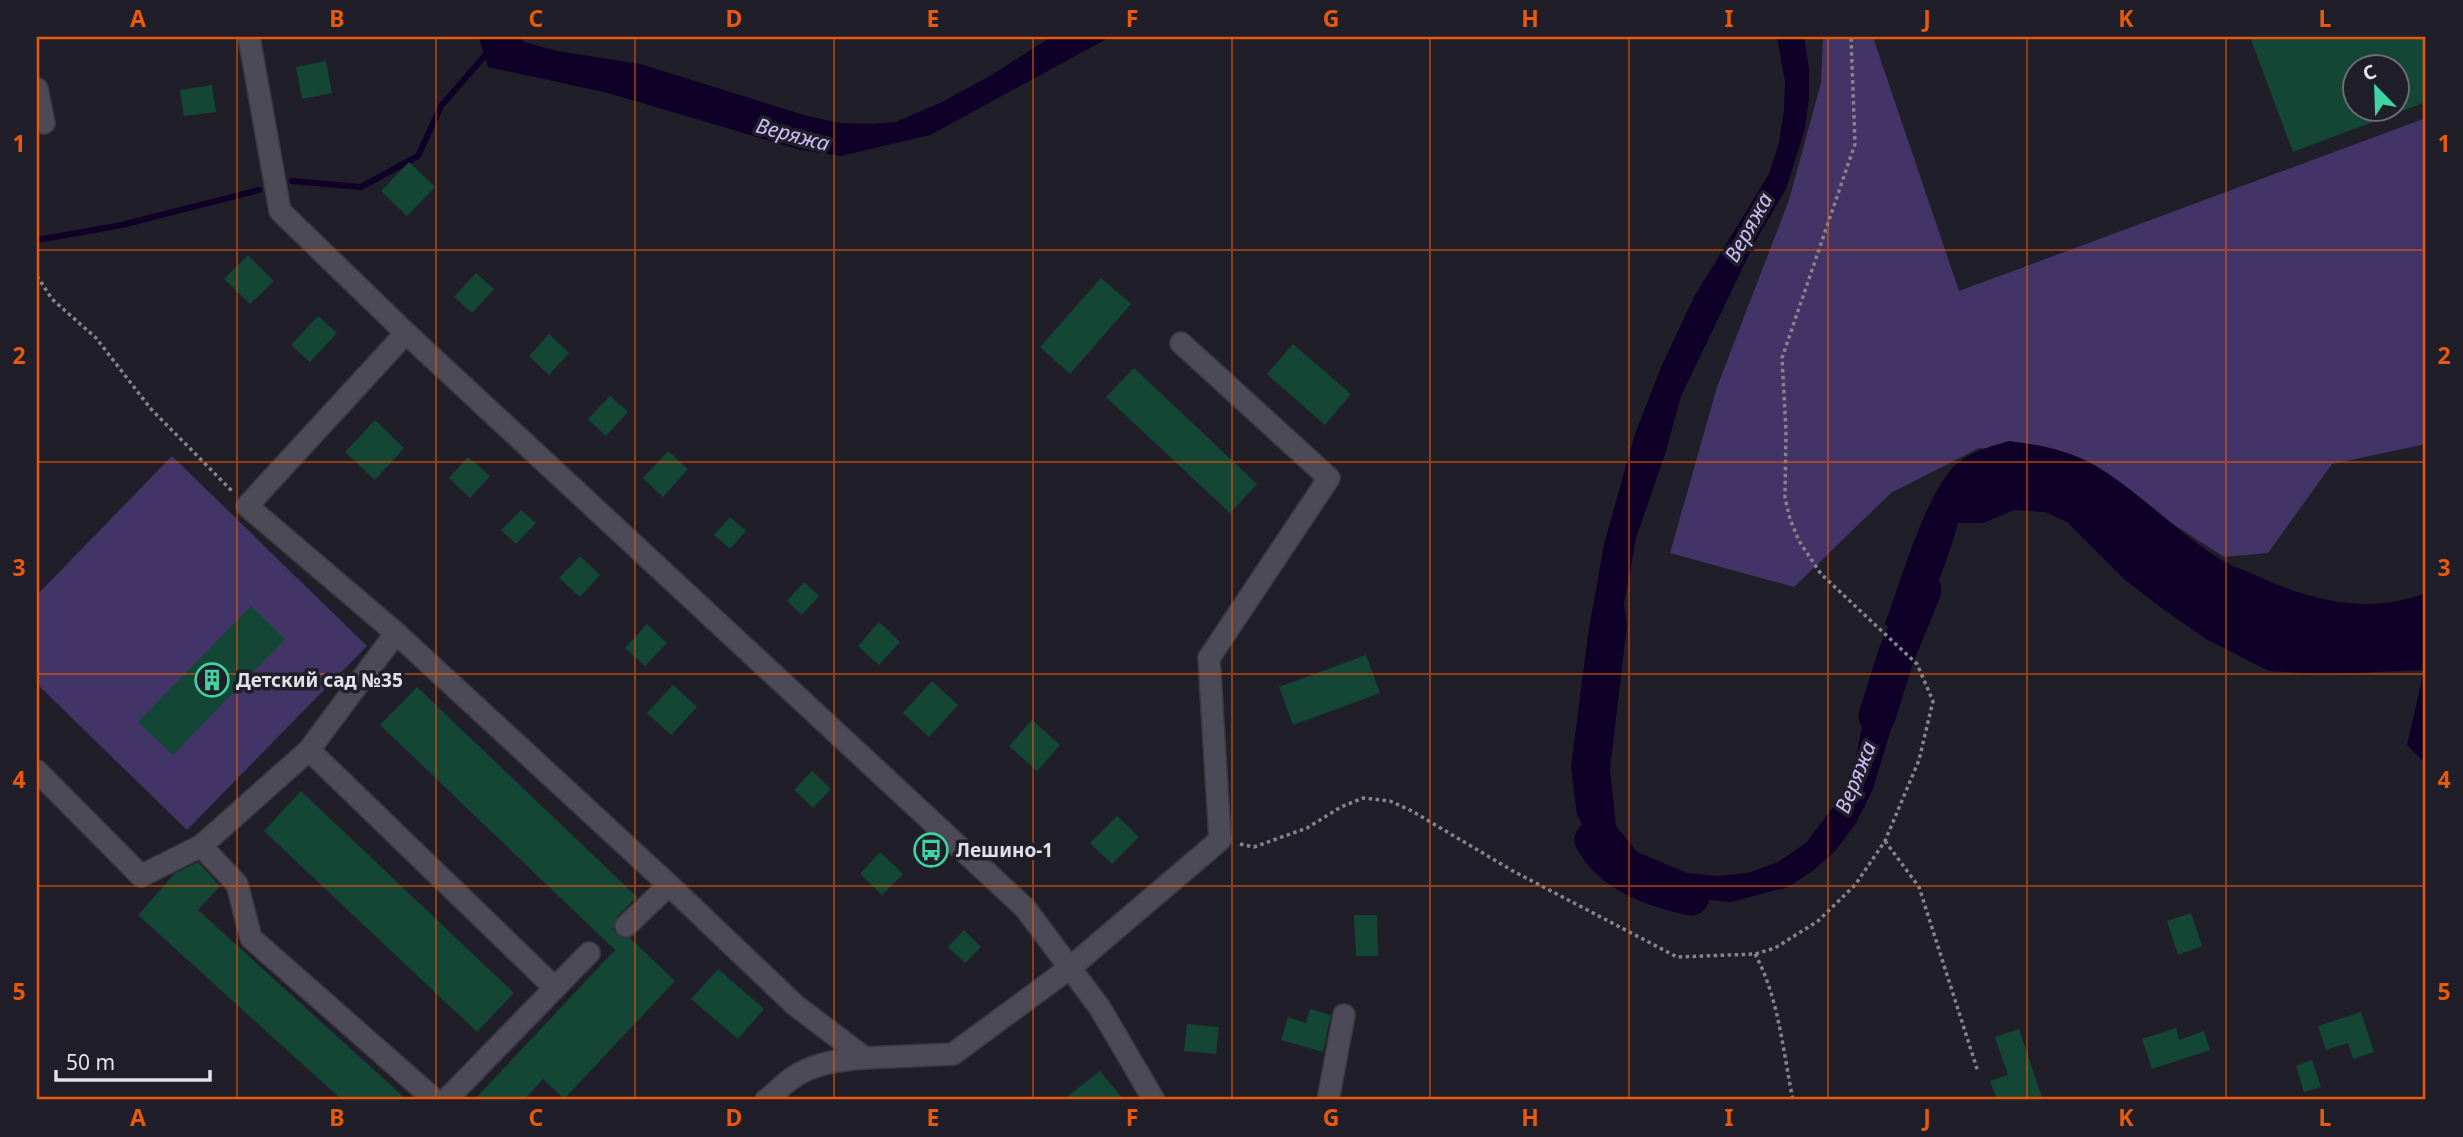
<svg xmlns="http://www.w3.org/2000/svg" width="2463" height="1137" font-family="'Noto Sans',sans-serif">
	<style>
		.green { fill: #423466 }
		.water { fill: #0e0027 }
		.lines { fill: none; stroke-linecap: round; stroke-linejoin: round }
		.stream { stroke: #0e0027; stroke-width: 6 }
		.river { stroke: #0e0027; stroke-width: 37 }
		.building { fill: #144635; fill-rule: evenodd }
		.minor-casing { stroke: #3a3840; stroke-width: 24 }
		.path { stroke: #85838b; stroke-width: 3.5; stroke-dasharray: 3.5 3.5; stroke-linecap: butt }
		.minor { stroke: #4d4a57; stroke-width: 21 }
		.grid { fill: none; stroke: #e8590c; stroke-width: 2; stroke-opacity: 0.55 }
		.labels { text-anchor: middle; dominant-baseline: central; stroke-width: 7; stroke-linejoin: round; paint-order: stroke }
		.poi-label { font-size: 19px; font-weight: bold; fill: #e2e1e8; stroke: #201e28; text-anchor: start }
		.water-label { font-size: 21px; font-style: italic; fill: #ccbff7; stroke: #201e28 }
		.neatline { fill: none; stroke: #e8590c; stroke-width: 2.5 }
		.grid-label { font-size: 23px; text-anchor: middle; font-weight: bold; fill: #e8590c }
	</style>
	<rect width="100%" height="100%" fill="#201e28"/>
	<g class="green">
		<path d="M1823,37H1873L1959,291L2426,118V444L2332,464L2268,553L2224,557L2066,455L1979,448L1891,493L1794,587L1670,553L1717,387L1789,200L1821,83Z"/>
		<path d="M172,456L367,646L187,830L37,684V595Z"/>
	</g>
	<g class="water">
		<path d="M479,37H520L524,42L557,51L640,64L804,115L839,123L873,124L896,122L942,102L990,76L1051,37H1110L930,135L841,156L801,150L608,93L488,67Z"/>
		<path d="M1777,37H1804L1809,68V98L1805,129L1786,189L1756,240L1681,396L1665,454L1636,538L1624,604L1627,625L1610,769L1616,826L1637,852L1687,873L1718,876L1748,873L1778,862L1806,843L1842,795L1856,757L1865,713L1882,662L1906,679L1873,789L1856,823L1835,851L1814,870L1788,887L1731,902L1691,898L1647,884L1602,860L1577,815L1571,767L1588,635L1604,544L1635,434L1662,365L1694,297L1769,174L1779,143L1784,110L1785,81Z"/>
		<path d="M2009,441C2042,445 2076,452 2104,471C2144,497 2178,532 2218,558C2230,566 2244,570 2257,576C2312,601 2367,615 2426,593V764L2407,745L2424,670L2325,674L2269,671L2206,639L2163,609L2124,579L2067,522L2045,512L2014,510L1983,523H1958C1946,566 1931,602 1911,642L1885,624C1900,584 1927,487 1959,462C1973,451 1992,446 2009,441Z"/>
	</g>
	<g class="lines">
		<g class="stream">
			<path d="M292,181L361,187L418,156L441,106L488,52"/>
			<path d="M37,240L122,225L259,190"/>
		</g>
		<g class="river">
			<path d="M1877,716L1896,656L1923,590"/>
			<path d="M1593,840C1612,875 1655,889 1691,897"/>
		</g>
	</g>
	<g class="building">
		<path d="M2250,37H2426V102L2293,152ZM2355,66H2397V108H2355Z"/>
		<path d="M326,61L332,93L302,99L296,67Z"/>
		<path d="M212,85L216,112L184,116L180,90Z"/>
		<path d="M409,162L435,187L407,216L381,191Z"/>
		<path d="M248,255L274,281L250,304L224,279Z"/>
		<path d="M476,273L494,289L472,313L454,297Z"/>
		<path d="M1101,278L1131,304L1070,374L1040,347Z"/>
		<path d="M318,316L337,333L310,362L291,345Z"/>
		<path d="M549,334L569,353L549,375L529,356Z"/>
		<path d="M1293,344L1351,394L1325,425L1267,374Z"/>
		<path d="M1134,368L1257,484L1230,513L1106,397Z"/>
		<path d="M610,396L628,412L606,436L588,419Z"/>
		<path d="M375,420L404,448L375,480L345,452Z"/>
		<path d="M668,451L688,469L663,497L643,478Z"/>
		<path d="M468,457L490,476L470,498L449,478Z"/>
		<path d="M521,510L536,523L516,544L501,530Z"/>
		<path d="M730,517L746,531L730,549L714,535Z"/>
		<path d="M580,556L600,575L580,597L559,578Z"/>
		<path d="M804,582L819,596L802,615L787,601Z"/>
		<path d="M251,606L285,639L173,755L138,722Z"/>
		<path d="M879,622L900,642L879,665L858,646Z"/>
		<path d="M647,624L667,643L645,666L625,648Z"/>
		<path d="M1366,655L1380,693L1293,725L1279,687Z"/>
		<path d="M932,681L958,705L929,737L903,713Z"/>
		<path d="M673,685L697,707L671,735L647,713Z"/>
		<path d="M417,687L637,897L617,917L613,930L622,938H630L675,981L564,1099L543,1079L524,1100H474L615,950L380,725Z"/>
		<path d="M1032,720L1060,745L1037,771L1009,746Z"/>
		<path d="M812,771L831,789L813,808L794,790Z"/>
		<path d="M301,791L514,993L477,1032L264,831Z"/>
		<path d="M1117,816L1139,837L1112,864L1090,843Z"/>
		<path d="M880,852L903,874L882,895L860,874Z"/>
		<path d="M198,862L220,886L198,910L407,1100H342L138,915L175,873Z"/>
		<path d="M2191,913L2202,946L2178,955L2167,921Z"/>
		<path d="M1354,915H1377L1378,956H1356Z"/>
		<path d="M964,930L981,947L965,963L948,947Z"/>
		<path d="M718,969L764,1009L738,1039L691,999Z"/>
		<path d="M1310,1009L1331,1015L1323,1052L1281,1040L1288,1017L1306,1023Z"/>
		<path d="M2361,1012L2374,1052L2353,1059L2348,1043L2326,1050L2318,1026Z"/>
		<path d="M1187,1024L1219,1027L1216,1054L1184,1051Z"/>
		<path d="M2176,1028L2179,1040L2204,1031L2210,1050L2152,1069L2142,1039Z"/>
		<path d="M2019,1029L2043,1100H1997L1990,1081L2008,1075L1995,1037Z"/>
		<path d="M2312,1060L2321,1087L2304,1092L2296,1066Z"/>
		<path d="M1100,1071L1124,1100H1063Z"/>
	</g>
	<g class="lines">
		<defs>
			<g id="minor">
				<path d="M249,37L280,211L406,333L1025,908L1100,1008L1154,1100"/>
				<path d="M37,89L44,123"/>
				<path d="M396,633L669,885"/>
				<path d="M309,750L555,988L446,1100"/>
				<path d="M37,771L141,876L201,846L309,750L396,633L247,506L406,333"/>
				<path d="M201,846L237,884L251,938L435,1100"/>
				<path d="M626,926L669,885L795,1005L865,1058L953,1054L1071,967L1220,840L1209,658L1329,478L1181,343"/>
				<path d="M555,988L589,953"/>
				<path d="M766,1100C775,1094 782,1085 791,1079C813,1063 839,1060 865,1058"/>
				<path d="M1328,1100L1344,1015"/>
			</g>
		</defs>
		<use href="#minor" class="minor-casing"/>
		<g class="path">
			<path d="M37,276L52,299L96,338L151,409L233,492"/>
			<path d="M1885,841L1919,887L1978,1072"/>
			<path d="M1240,844L1254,847L1307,828L1341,807L1363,798L1390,801L1412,811L1513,871L1677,957L1755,954L1775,948L1818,921L1855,885L1885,841L1919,760L1933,701L1917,664L1821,574L1799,541L1790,519L1785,498L1786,431L1782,358L1855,144L1851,37"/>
			<path d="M1755,954C1779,998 1783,1052 1793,1100"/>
		</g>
		<use href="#minor" class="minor"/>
	</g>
	<path class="grid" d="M237,37V1100M436,37V1100M635,37V1100M834,37V1100M1033,37V1100M1232,37V1100M1430,37V1100M1629,37V1100M1828,37V1100M2027,37V1100M2226,37V1100M37,250H2426M37,462H2426M37,674H2426M37,886H2426"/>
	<defs>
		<symbol id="building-ring" viewBox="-11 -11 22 22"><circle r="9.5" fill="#201e28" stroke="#3fd4a2" stroke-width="1.5"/><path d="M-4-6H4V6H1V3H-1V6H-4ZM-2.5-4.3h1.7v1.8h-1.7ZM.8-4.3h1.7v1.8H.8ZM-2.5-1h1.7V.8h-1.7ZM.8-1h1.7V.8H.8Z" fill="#3fd4a2"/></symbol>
		<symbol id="bus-ring" viewBox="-11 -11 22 22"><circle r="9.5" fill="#201e28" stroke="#3fd4a2" stroke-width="1.5"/><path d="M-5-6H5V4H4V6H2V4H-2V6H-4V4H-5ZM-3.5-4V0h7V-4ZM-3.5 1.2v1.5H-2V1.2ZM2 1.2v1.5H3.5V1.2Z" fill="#3fd4a2"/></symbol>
	</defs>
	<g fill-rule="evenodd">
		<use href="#building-ring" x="193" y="661" width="38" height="38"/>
		<use href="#bus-ring" x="912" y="831" width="38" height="38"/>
	</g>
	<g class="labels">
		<g class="poi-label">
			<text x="236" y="680">Детский сад №35</text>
			<text x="956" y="850">Лешино-1</text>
		</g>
		<g class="water-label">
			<text transform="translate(793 134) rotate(15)">Веряжа</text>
			<text transform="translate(1748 227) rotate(-61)">Веряжа</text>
			<text transform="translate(1855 777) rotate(-68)">Веряжа</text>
		</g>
	</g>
	<rect width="2463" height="1137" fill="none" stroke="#201e28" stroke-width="77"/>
	<g transform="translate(2376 88) rotate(337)"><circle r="33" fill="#201e28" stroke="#6e6c75" stroke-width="2"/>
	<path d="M0-5L12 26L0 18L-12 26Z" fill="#3fd4a2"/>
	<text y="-10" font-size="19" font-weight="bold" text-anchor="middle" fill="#e2e1e8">С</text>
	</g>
	<path d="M56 1070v10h154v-10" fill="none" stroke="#e2e1e8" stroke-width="3.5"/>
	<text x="66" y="1070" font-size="21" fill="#e2e1e8" stroke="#201e28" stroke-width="5" paint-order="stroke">50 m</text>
	<rect x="38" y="38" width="2386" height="1060" class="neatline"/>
	<g class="grid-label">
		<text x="138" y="27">A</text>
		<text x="337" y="27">B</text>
		<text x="536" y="27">C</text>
		<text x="734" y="27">D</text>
		<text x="933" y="27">E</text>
		<text x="1132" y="27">F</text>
		<text x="1331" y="27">G</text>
		<text x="1530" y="27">H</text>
		<text x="1729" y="27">I</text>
		<text x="1927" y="27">J</text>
		<text x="2126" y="27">K</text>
		<text x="2325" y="27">L</text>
		<text x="19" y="152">1</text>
		<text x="2444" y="152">1</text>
		<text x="19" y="364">2</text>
		<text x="2444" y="364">2</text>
		<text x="19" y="576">3</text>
		<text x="2444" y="576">3</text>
		<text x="19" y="788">4</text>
		<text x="2444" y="788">4</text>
		<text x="19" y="1000">5</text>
		<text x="2444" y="1000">5</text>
		<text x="138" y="1126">A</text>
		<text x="337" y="1126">B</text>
		<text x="536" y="1126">C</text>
		<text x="734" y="1126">D</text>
		<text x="933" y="1126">E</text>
		<text x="1132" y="1126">F</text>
		<text x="1331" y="1126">G</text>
		<text x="1530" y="1126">H</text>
		<text x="1729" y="1126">I</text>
		<text x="1927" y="1126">J</text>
		<text x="2126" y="1126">K</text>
		<text x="2325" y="1126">L</text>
	</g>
</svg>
